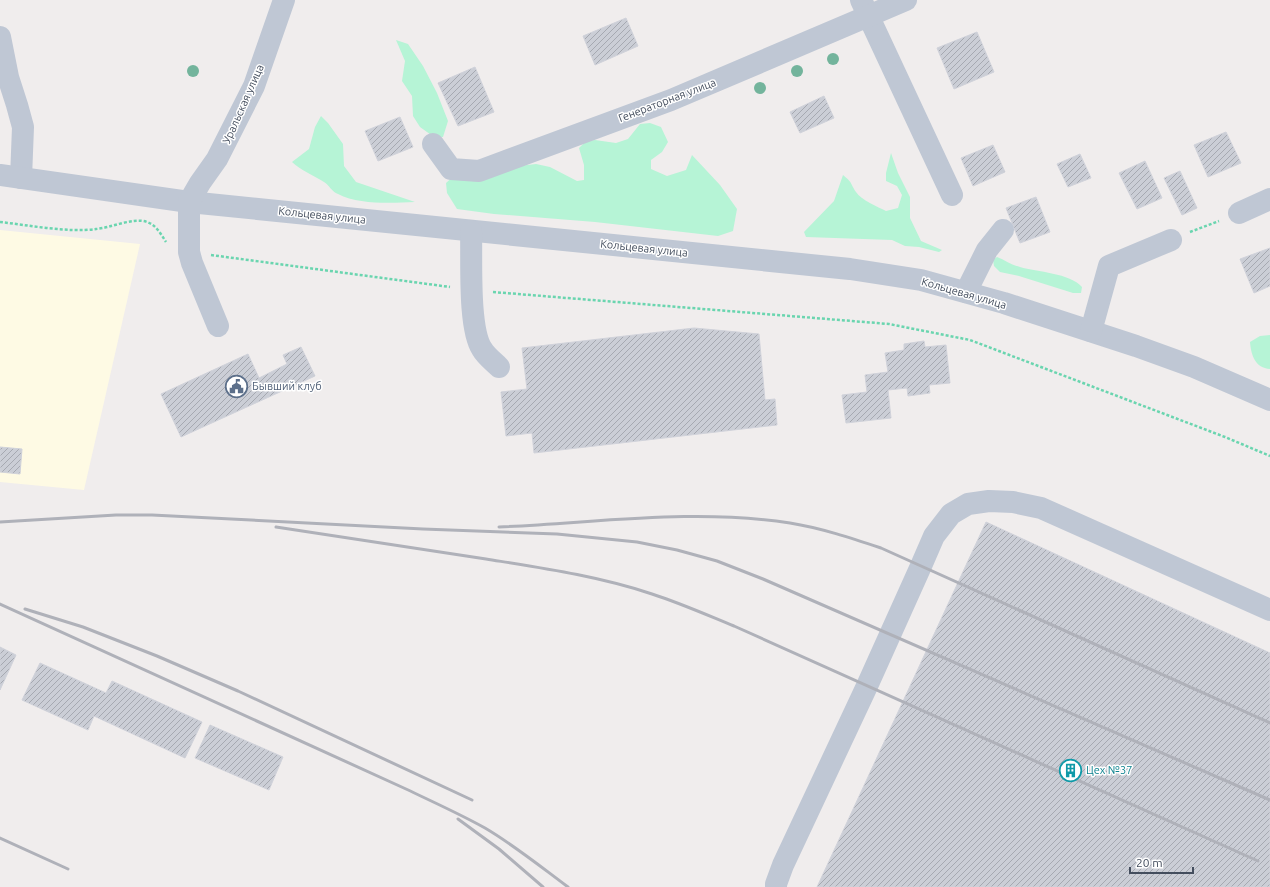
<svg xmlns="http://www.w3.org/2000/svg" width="1270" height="887" font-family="Ubuntu,sans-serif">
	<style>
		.commercial { fill: #fefae4 }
		.grass { fill: #b6f4d6 }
		.building { fill: url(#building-hatch); stroke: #d0d2da }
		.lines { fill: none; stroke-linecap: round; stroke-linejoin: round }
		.path { stroke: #6ad5af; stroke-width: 2.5; stroke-dasharray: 3 2; stroke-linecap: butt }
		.minor { stroke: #bfc7d4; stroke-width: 22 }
		.rail { stroke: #afb1b9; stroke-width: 3 }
		.tree { fill: #73b49c }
		.labels { text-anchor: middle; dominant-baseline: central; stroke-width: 3; stroke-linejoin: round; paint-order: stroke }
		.street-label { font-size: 11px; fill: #434d5d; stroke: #fff }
		.service-label { font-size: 11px; fill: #4e5e75; stroke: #fff; text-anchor: start }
		.culture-label { font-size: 11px; fill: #0d838f; stroke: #fff; text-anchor: start }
	</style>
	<defs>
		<pattern id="building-hatch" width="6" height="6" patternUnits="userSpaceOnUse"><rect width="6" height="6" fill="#cbced6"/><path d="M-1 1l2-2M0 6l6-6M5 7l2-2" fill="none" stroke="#a6a9b1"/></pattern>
	</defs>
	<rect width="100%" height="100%" fill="#f0eded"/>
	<path class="commercial" d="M0,230L140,244L84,490L0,482Z"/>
	<g class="grass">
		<path d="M396,40L408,44L423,66L437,93L448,121L443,137H434L420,127L413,116L412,96L402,81L405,61Z"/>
		<path d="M321,116L328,123L343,144L344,166L356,182L415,202C392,203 359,205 338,194C332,192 329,185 324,182C313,175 302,171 292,162L309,149L315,127Z"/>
		<path d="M650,123L661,127L668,142L662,152L651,160V169L667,176L686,170L692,155L720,185L737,209L733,231L718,236L595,222L494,214L457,209L447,193L446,183L457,173L536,164L550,167L577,181L584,180V165L579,148L586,141L595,140L616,143L628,139L640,124Z"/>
		<path d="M891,153L898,173L910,197V218L921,241L942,250L939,252L919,247L905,246L892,240L806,237L804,232L834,201L843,175C853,183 850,183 856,192C861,200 878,207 886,211L898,208L902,195L897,186L886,181V173Z"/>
		<path d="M997,257C1005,260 1011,265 1020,267C1037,272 1070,273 1082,287L1081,293H1073L1019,276L1000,272L994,266L993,260Z"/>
		<path d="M1270,335V369C1255,368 1251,355 1250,342L1260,336Z"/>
	</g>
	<g class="building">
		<path d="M626,18L638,46L595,65L583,36Z"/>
		<path d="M977,32L994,72L954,89L937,48Z"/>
		<path d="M475,67L494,112L458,126L438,83Z"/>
		<path d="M824,96L834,118L800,133L790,112Z"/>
		<path d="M400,117L413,147L378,161L365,131Z"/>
		<path d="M1226,132L1241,163L1208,177L1194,145Z"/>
		<path d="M993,145L1005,172L973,186L961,158Z"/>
		<path d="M1080,154L1091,178L1068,187L1057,164Z"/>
		<path d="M1145,161L1162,198L1137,209L1119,173Z"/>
		<path d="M1180,171L1197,208L1182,215L1164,178Z"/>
		<path d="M1036,197L1050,232L1020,243L1006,208Z"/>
		<path d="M1270,248V286L1254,293L1240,259Z"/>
		<path d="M694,328L759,334L765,400L775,399L777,425L534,453L532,433L506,436L501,392L527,389L522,348Z"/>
		<path d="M924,341L925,347L946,345L950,383L929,385L930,393L908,396L907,388L888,390L891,418L846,423L842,395L867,392L865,375L888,372L885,353L904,350V344Z"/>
		<path d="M301,347L315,376L181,437L161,394L248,354L259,378L287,364L283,355Z"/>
		<path d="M0,447L22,449L20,474L0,472Z"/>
		<path d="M986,522L1270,653V887H817Z"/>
		<path d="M0,647L16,655L0,690Z"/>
		<path d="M40,663L106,693L112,681L202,722L185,758L94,716L88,730L22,700Z"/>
		<path d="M210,725L283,757L269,790L195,758Z"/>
	</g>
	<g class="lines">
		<g class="path">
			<path d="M0,222C28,225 68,233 96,229C110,228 134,217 147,222C156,225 161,234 166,242"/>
			<path d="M1190,232L1219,221"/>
			<path d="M211,255L450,287"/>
			<path d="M493,292L889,324L970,340L1225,437L1270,456"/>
		</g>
		<g class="minor">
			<path d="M861,0L952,195"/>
			<path d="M0,37L8,77L17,105L23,127L21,178"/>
			<path d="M433,144L451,169L479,171L671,100L906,0"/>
			<path d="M0,175L189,202L850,269L921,280L1004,303L1136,346L1194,367L1270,400"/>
			<path d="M1239,213L1270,199"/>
			<path d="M471,231C472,258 468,328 482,349C486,356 493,361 499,367"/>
			<path d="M966,292L987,250L1003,230"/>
			<path d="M218,326L192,263L189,252V202L200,183L217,159L254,86L284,0"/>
			<path d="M1091,331L1109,266L1171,240"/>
			<path d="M776,887V884L783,865L867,686L921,566L934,536L951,514L968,504L989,501L1013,502L1041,508L1270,610"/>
		</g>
		<g class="rail">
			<path d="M0,522L116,515H152L423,529L557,534L637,542L677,550L717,561L763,579L1270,800"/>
			<path d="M276,527C346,537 416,548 486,559C542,568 598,576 652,594C680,603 707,615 734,626L1258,861"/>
			<path d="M499,527C596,523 694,508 790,523C821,528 851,538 881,548L1270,723"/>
			<path d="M0,604L406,789C433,802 460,814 485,828C514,845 541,867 568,887"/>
			<path d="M25,609L83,627L157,656L238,691L472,800"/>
			<path d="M458,819L499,849L543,887"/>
			<path d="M0,838L68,869"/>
		</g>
	</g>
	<g class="tree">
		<circle cx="833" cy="59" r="6"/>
		<circle cx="193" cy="71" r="6"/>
		<circle cx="797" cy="71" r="6"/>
		<circle cx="760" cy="88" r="6"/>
	</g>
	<defs>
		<symbol id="civic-ring" viewBox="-11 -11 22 22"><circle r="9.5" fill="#fff" stroke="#5c6f8a" stroke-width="1.5"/><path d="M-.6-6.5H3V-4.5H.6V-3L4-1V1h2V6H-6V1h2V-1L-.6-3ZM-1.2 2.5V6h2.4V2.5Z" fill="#5c6f8a"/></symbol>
		<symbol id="building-ring" viewBox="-11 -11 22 22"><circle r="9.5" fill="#fff" stroke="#0f9aa8" stroke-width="1.5"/><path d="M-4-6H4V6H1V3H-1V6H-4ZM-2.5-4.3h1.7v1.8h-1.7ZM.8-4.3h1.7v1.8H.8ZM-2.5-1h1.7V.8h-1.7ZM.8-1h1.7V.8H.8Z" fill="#0f9aa8"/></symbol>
	</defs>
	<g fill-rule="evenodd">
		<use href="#civic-ring" x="224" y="374" width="25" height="25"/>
		<use href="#building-ring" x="1058" y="758" width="25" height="25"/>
	</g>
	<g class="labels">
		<g class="street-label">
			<text transform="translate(667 100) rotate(-21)">Генераторная улица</text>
			<text transform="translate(243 104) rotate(-66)">Уральская улица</text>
			<text transform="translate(322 215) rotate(6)">Кольцевая улица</text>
			<text transform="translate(644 248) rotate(6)">Кольцевая улица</text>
			<text transform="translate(964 293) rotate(16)">Кольцевая улица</text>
		</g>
		<g class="service-label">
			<text x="252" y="386">Бывший клуб</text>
		</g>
		<g class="culture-label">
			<text x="1086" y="770">Цех №37</text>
		</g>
	</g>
	<path d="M1130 867v6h63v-6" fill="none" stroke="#434d5d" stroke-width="2"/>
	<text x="1136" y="867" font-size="12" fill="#434d5d" stroke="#ffffff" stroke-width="3" paint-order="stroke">20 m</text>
</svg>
